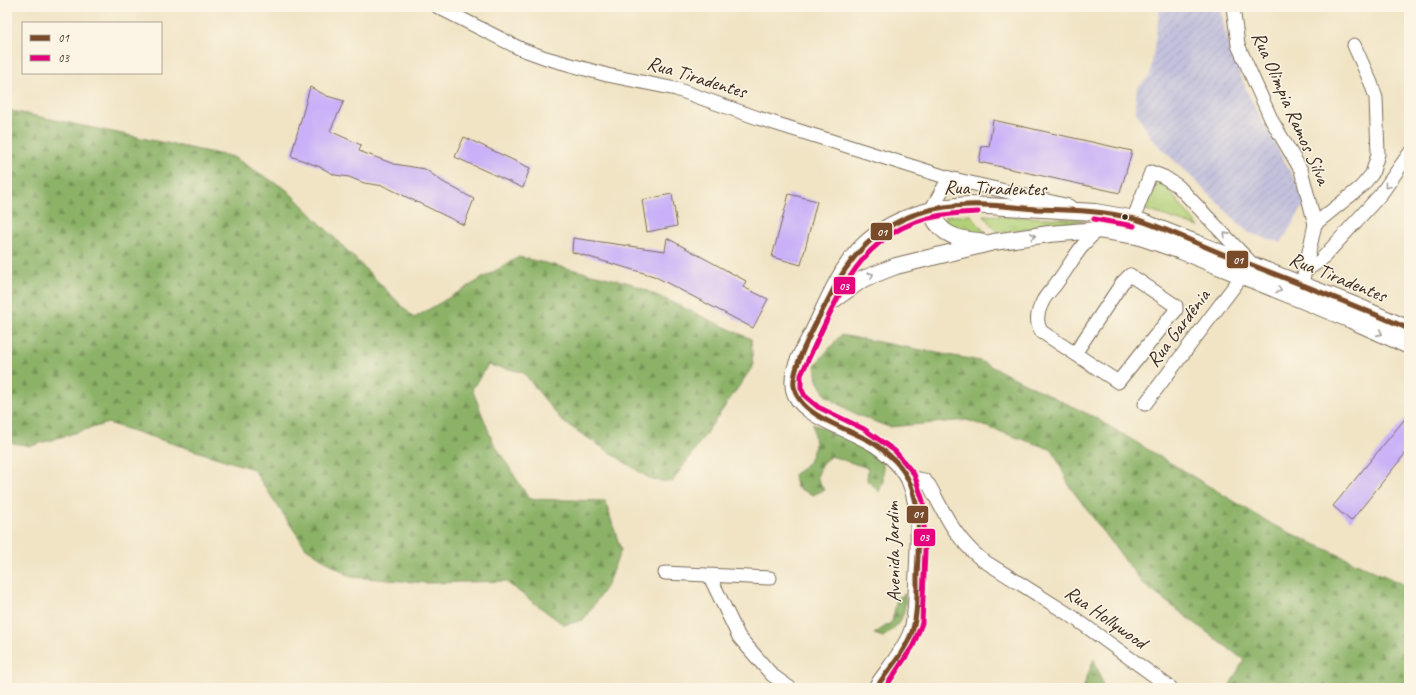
<svg xmlns="http://www.w3.org/2000/svg" width="1416" height="695" font-family="Caveat,sans-serif">
	<style>
		.industrial { fill: url(#industrial-furrows) }
		.grass { fill: url(#grass-tufts); stroke: #767d4a }
		.forest { fill: url(#forest-firs); stroke: #646e43 }
		.park { fill: #b1d077; stroke: #767d4a }
		.building { fill: #c9b0f8 }
		.lines { fill: none; stroke-linecap: round; stroke-linejoin: round }
		.minor-casing { stroke: #7a6b58; stroke-width: 15 }
		.tertiary-casing { stroke: #7a6b58; stroke-width: 18 }
		.minor { stroke: #fff; stroke-width: 13 }
		.tertiary { stroke: #fff; stroke-width: 16 }
		.bus-1-casing { stroke: #fcf5e5; stroke-width: 8 }
		.bus-2-casing { stroke: #fcf5e5; stroke-width: 8 }
		.bus-1 { stroke: #7a4b2a; stroke-width: 5 }
		.bus-2 { stroke: #e5007d; stroke-width: 5 }
		.oneway { stroke: #a79f9a }
		.bus-dot { fill: #3b2a1e; stroke: #fcf5e5; stroke-width: 1.5 }
		.labels { text-anchor: middle; dominant-baseline: central; stroke-width: 3; stroke-linejoin: round; paint-order: stroke }
		.street-label { font-size: 20px; fill: #3b2a1e; stroke: #fcf5e5 }
		.line-badge { stroke: #fcf5e5; stroke-width: 1.5 }
		.badge-label { font-size: 11px; text-anchor: middle; font-weight: bold; fill: #fff }
	</style>
	<defs>
		<pattern id="industrial-furrows" width="10" height="10" patternUnits="userSpaceOnUse"><rect width="10" height="10" fill="#c3c1db"/><path d="M-1 1l2-2M0 10L10 0M9 11l2-2" fill="none" stroke="#a8a6bc"/></pattern>
		<pattern id="grass-tufts" width="24" height="20" patternUnits="userSpaceOnUse"><rect width="24" height="20" fill="#b1d077"/><path d="M3 7l-1-3M5 7V3M7 7l1-3M15 17l-1-3M17 17v-4M19 17l1-3" fill="none" stroke="#99b366"/></pattern>
		<pattern id="forest-firs" width="22" height="20" patternUnits="userSpaceOnUse"><rect width="22" height="20" fill="#8cb268"/><path d="M5 1l3.5 6h-7zM16 11l3.5 6h-7z" fill="#749155"/></pattern>
	</defs>
	<rect width="100%" height="100%" fill="#fcf5e5"/>
	<filter id="ink" filterUnits="userSpaceOnUse"><feTurbulence type="fractalNoise" baseFrequency=".025" numOctaves="2"/><feDisplacementMap in="SourceGraphic" scale="8" xChannelSelector="R" yChannelSelector="G"/><feConvolveMatrix kernelMatrix="1 2 1 2 8 2 1 2 1" color-interpolation-filters="sRGB"/></filter>
	<filter id="wash" filterUnits="userSpaceOnUse"><feTurbulence type="fractalNoise" baseFrequency=".012" numOctaves="4" result="noise"/><feDisplacementMap in="SourceGraphic" scale="16" xChannelSelector="R" yChannelSelector="G"/><feGaussianBlur stdDeviation="0.9" result="paint"/><feColorMatrix in="noise" values="0 0 0 0 0 0 0 0 0 0 0 0 0 0 0 0 0 1.4 0 .05"/><feComposite in="paint" operator="in"/></filter>
	<g filter="url(#wash)">
		<rect width="100%" height="100%" fill="#f0e4c5"/>
		<path class="industrial" d="M1160,7H1220L1229,49L1250,98L1306,201L1281,243L1249,233L1151,138L1135,110L1137,88L1150,76Z"/>
		<g class="grass">
			<path d="M971,215L987,235L968,234L944,223L946,216Z"/>
			<path d="M983,215L1087,220L998,233Z"/>
		</g>
		<g class="forest">
			<path d="M7,110L233,157L287,190L414,318L519,257L630,283L751,339L753,366L672,482L652,480L562,421L523,372L488,365L472,389L492,440L529,499L605,501L621,550L606,587L583,620L564,625L505,581L428,583L351,577L306,548L253,469L108,423L31,446L7,442Z"/>
			<path d="M841,335L980,361L1094,417L1275,526L1409,587V688H1228L1244,660L1143,584L1070,487L1053,450L967,420L889,427L855,414L826,396L817,380L815,365Z"/>
			<path d="M813,424L857,443L883,461V481L879,492L867,480L868,468L831,456L823,462L817,477L824,490L813,495L796,487L794,475L809,462L815,446Z"/>
			<path d="M905,594C906,616 901,624 883,637L874,634L892,622L897,599Z"/>
			<path d="M1094,659L1104,688H1083Z"/>
		</g>
		<path class="park" d="M1155,174L1199,227L1140,208Z"/>
		<g id="blocks">
			<g class="building">
				<path d="M310,87L327,96L344,101L330,131L361,145L359,151L394,164L425,169L443,182L474,199L464,225L384,186L364,183L349,177L335,175L320,167L291,156Z"/>
				<path d="M993,120L1132,151L1120,193L979,162L982,146L989,147Z"/>
				<path d="M464,137L530,168L523,188L455,157Z"/>
				<path d="M672,194L677,226L647,232L642,200Z"/>
				<path d="M789,194L817,201L801,265L772,257Z"/>
				<path d="M573,238L665,251L667,238L746,281L743,287L768,299L753,328L654,276L572,252Z"/>
				<path d="M1409,414V449L1351,521L1333,506Z"/>
			</g>
		</g>
	</g>
	<g filter="url(#ink)">
		<use href="#blocks" fill-opacity="0" stroke="#7a6b58" stroke-width="1"/>
		<g class="lines">
			<defs>
				<g id="minor">
					<path d="M438,7L521,49L546,58L607,75L676,89L758,118L949,178L1069,206"/>
					<path d="M1233,7L1238,45L1272,121L1301,170L1315,224"/>
					<path d="M931,210L949,178"/>
					<path d="M1306,270L1320,261L1381,194L1409,154"/>
					<path d="M1302,284L1315,224L1361,187L1372,174L1378,154L1376,98L1371,83L1354,45"/>
					<path d="M1076,352L1122,283L1130,275L1176,306V310L1118,382L1042,332C1035,323 1037,313 1042,303C1045,295 1053,289 1058,281C1071,264 1082,241 1100,229C1110,222 1124,230 1132,223L1151,172L1164,177L1178,186L1252,264"/>
					<path d="M1145,404L1242,276"/>
					<path d="M908,477L924,480L929,485C945,514 955,538 981,559L1073,617L1171,688"/>
					<path d="M665,573L770,578"/>
					<path d="M710,577L739,637L772,675L790,688"/>
				</g>
				<g id="tertiary">
					<path d="M931,210C937,234 958,240 980,241"/>
					<path d="M829,303L863,279L896,266L994,242L1049,234L1098,230L1137,236L1181,251L1351,320L1409,346"/>
					<path d="M876,688C888,670 905,651 912,631C917,616 916,600 917,585C918,551 923,511 909,479C902,465 888,453 875,444C854,430 806,417 796,395C787,375 803,351 812,334C823,312 832,288 846,267C873,224 921,208 969,205L1095,212L1135,219L1359,307L1409,329"/>
				</g>
			</defs>
			<use href="#minor" class="minor-casing"/>
			<use href="#tertiary" class="tertiary-casing"/>
			<use href="#minor" class="minor"/>
			<use href="#tertiary" class="tertiary"/>
			<defs>
				<path id="bus-1" d="M876,688C888,670 904,653 912,632C918,614 917,594 917,576C919,535 925,486 890,456C883,450 876,444 868,440C846,428 798,415 794,386C791,366 821,314 831,294C859,237 903,207 968,205C990,204 1013,207 1035,209C1068,210 1102,210 1135,219C1163,227 1195,243 1223,254C1285,278 1348,302 1409,329"/>
				<g id="bus-2">
					<path d="M1094,219L1134,226"/>
					<path d="M885,688L913,646L922,623L925,551L923,501L914,474L895,451L864,429L818,407L805,396L801,388V375C845,284 861,214 978,212"/>
				</g>
			</defs>
			<use href="#bus-1" class="bus-1-casing"/>
			<use href="#bus-2" class="bus-2-casing"/>
			<use href="#bus-1" class="bus-1"/>
			<use href="#bus-2" class="bus-2"/>
		</g>
		<defs><path id="oneway-chevron" d="M-2-3.5L2.5 0L-2 3.5" fill="none" stroke-width="1.6" stroke-linecap="round" stroke-linejoin="round"/></defs>
		<g class="oneway">
			<use href="#oneway-chevron" transform="translate(1387 186) rotate(127)"/>
			<use href="#oneway-chevron" transform="translate(1226 235) rotate(-132)"/>
			<use href="#oneway-chevron" transform="translate(1033 236) rotate(-7)"/>
			<use href="#oneway-chevron" transform="translate(871 275) rotate(-24)"/>
			<use href="#oneway-chevron" transform="translate(1279 290) rotate(22)"/>
			<use href="#oneway-chevron" transform="translate(1380 333) rotate(24)"/>
		</g>
	</g>
	<circle class="bus-dot" cx="1125" cy="217" r="3.5"/>
	<g class="labels">
		<g class="street-label">
			<text transform="translate(697 77) rotate(17)">Rua Tiradentes</text>
			<text transform="translate(1291 108) rotate(66)">Rua Olimpia Ramos Silva</text>
			<text transform="translate(995 188) rotate(1)">Rua Tiradentes</text>
			<text transform="translate(1338 277) rotate(22)">Rua Tiradentes</text>
			<text transform="translate(1178 328) rotate(-53)">Rua Gardênia</text>
			<text transform="translate(893 552) rotate(-91)">Avenida Jardim</text>
			<text transform="translate(1106 617) rotate(35)">Rua Hollywood</text>
		</g>
	</g>
	<g class="line-badge">
		<rect x="870" y="222" width="23" height="19" rx="4" fill="#7a4b2a"/>
		<rect x="1226" y="250" width="23" height="19" rx="4" fill="#7a4b2a"/>
		<rect x="833" y="276" width="23" height="19" rx="4" fill="#e5007d"/>
		<rect x="906" y="505" width="23" height="19" rx="4" fill="#7a4b2a"/>
		<rect x="913" y="528" width="23" height="19" rx="4" fill="#e5007d"/>
	</g>
	<g class="badge-label">
		<text x="882" y="236">01</text>
		<text x="1238" y="264">01</text>
		<text x="844" y="290">03</text>
		<text x="918" y="518">01</text>
		<text x="924" y="541">03</text>
	</g>
	<rect width="1416" height="695" fill="none" stroke="#fcf5e5" stroke-width="24"/>
	<rect x="22" y="22" width="140" height="52" fill="#fcf5e5" stroke="#afa495"/>
	<rect x="30" y="35" width="20" height="6" fill="#7a4b2a" stroke="#afa495"/>
	<text x="58" y="42" font-size="12" fill="#3b2a1e">01</text>
	<rect x="30" y="55" width="20" height="6" fill="#e5007d" stroke="#afa495"/>
	<text x="58" y="62" font-size="12" fill="#3b2a1e">03</text>
</svg>
